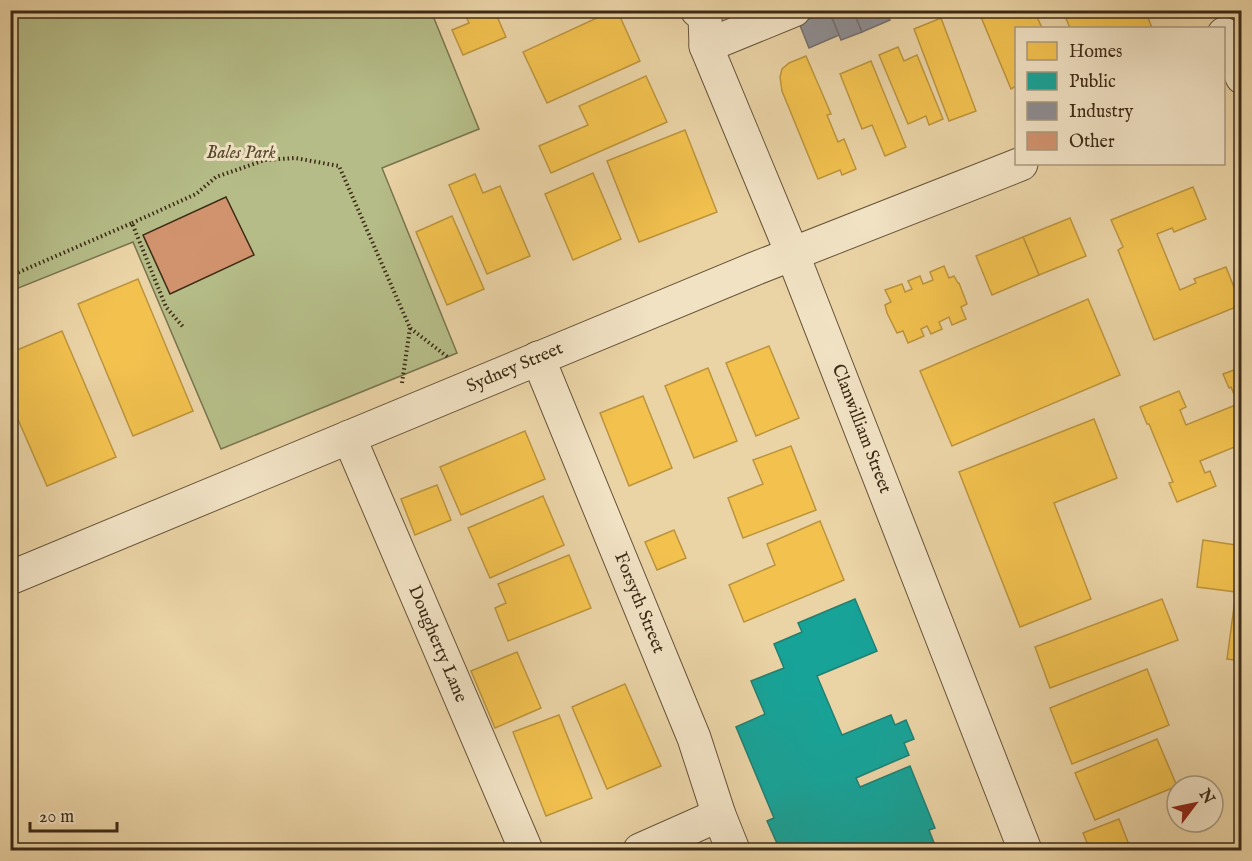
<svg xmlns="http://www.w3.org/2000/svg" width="1252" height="861" font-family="'IM FELL English',serif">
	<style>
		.green { fill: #b5bc87; stroke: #79744e; stroke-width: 1.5 }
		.homes { fill: #f2c14e; stroke: #bc943d; stroke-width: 1.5 }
		.public { fill: #17a398; stroke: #227f71; stroke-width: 1.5 }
		.industry { fill: #8d8d92; stroke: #75706d; stroke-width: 1.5 }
		.building { fill: #d1936d; stroke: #3d2b16; stroke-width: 1.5 }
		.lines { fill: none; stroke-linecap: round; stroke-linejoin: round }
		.minor-casing { stroke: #68553a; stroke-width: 35 }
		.path { stroke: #3d2b16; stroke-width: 4; stroke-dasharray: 1.5 3; stroke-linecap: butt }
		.minor { stroke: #f1e2c4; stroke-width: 33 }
		.labels { text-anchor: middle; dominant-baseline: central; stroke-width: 6; stroke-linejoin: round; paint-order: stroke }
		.park-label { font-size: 18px; font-style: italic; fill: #55482d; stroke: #f1e2c4 }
		.street-label { font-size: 18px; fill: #3d2b16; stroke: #f1e2c4 }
	</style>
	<rect width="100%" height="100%" fill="#ead3a5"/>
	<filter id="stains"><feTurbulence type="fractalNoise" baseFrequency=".00333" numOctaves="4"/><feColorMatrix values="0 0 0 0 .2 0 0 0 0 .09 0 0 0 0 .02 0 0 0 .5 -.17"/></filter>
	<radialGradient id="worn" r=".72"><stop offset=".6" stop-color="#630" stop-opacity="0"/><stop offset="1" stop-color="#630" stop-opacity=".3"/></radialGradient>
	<path class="green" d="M11,11H431L479,129L382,168L457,353L221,449L133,242L11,291Z"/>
	<g class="homes">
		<path d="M463,10H504L496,14L506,37L463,55L452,30L469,23Z"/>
		<path d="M614,10H617L640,61L547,103L523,52Z"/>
		<path d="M978,10H1034L1042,28H1016V86L1011,89Z"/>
		<path d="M1079,10H1145L1152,28H1070L1065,16Z"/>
		<path d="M941,18L976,111L949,121L914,29Z"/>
		<path d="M898,47L904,61L917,55L943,119L929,125L926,116L908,124L879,55Z"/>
		<path d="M806,56L831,114L827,115L838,142L844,139L856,169L842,175L840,170L818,179L782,91L780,77L782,69L789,63Z"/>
		<path d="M871,61L906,147L885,156L872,125L862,129L840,74Z"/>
		<path d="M646,76L667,122L551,173L539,146L588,125L579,106Z"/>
		<path d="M685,130L717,212L639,242L607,161Z"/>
		<path d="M593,173L621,239L573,260L545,194Z"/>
		<path d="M475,174L483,193L500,186L530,256L487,274L449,185Z"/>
		<path d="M1193,187L1206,219L1174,232L1172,228L1157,234L1180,290L1196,283L1194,279L1226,267L1241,305L1154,340L1118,250L1123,247L1111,220Z"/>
		<path d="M452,216L484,289L447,305L416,232Z"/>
		<path d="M1070,218L1086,256L1039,275L1023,237Z"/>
		<path d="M1023,237L1039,275L992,295L976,256Z"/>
		<path d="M944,266L949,278L954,276L958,283H959L967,304L961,307L966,319L952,325L949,317L939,322L942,329L931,334L927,326L921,329L924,336L908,343L903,331L897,333L887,313L885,305L891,302L885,290L902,284L905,292L912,289L908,281L920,276L923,284L933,280L930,272Z"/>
		<path d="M138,279L193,411L133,436L78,304Z"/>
		<path d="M1088,299L1120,375L952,446L920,371Z"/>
		<path d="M62,331L116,457L47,486L10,401V353Z"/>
		<path d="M769,346L799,418L756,436L726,363Z"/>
		<path d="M1242,367V444L1200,461L1205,473L1210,471L1216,486L1177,502L1169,483L1173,482L1149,424H1147L1140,407L1179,391L1186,407L1180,410L1186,425L1238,404L1231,387L1229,388L1223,374Z"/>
		<path d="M708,368L737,441L694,458L665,386Z"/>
		<path d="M643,396L672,468L629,486L600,413Z"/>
		<path d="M1094,419L1117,478L1054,503L1091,599L1020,627L959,472Z"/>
		<path d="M525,431L545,479L461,515L440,467Z"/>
		<path d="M791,446L816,510L743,538L728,498L763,484L753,460Z"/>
		<path d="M437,485L451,520L415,535L401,499Z"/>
		<path d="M543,496L564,545L490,578L468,528Z"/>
		<path d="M820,521L844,580L744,622L729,585L775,565L767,544Z"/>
		<path d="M674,530L686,558L657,570L645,542Z"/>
		<path d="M1203,540L1242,546V661L1227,659L1236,592L1197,587Z"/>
		<path d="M569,555L591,608L508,641L495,608L506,603L498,584Z"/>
		<path d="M1162,599L1178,640L1050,688L1035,647Z"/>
		<path d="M517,652L541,708L495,728L471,671Z"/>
		<path d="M1147,669L1169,725L1072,764L1050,708Z"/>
		<path d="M625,684L661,766L607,789L572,707Z"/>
		<path d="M559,715L592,798L546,816L513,732Z"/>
		<path d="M1157,739L1177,786L1095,820L1075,773Z"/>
		<path d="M1119,819L1131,850H1090L1083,833Z"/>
	</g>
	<path class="public" d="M855,599L877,651L817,676L842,735L891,715L895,725L906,720L914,739L904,743L909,755L856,778L860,787L910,766L935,828L929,830L936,848L929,850H820L819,848L813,850H780L767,821L774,818L736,727L765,714L751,681L784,668L774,644L802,632L798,623Z"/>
	<g class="industry">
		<path d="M837,10H853L862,32L841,40L830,13Z"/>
		<path d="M853,10H886L890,20L862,32Z"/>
		<path d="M829,11L839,35L809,48L799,23Z"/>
	</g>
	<path class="building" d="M226,197L254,255L170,294L143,235Z"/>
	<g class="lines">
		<defs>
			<g id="minor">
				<path d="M697,10L705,17L706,46L792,253L1025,850"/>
				<path d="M1224,34L1242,77"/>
				<path d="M706,46L794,10"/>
				<path d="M538,358L694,738L719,815L733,850"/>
				<path d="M349,437L526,850"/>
				<path d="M10,578L754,269L1021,164"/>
				<path d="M640,850L719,815"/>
			</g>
		</defs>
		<use href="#minor" class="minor-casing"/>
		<g class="path">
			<path d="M132,223L196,194L216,177L265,160L295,158L339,166L410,328L449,358"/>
			<path d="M10,276L132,223L166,307L184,328"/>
			<path d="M402,383L410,328"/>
		</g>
		<use href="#minor" class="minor"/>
	</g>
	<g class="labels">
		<g class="park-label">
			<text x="241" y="153">Bales Park</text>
		</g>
		<g class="street-label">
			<text transform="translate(515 368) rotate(-23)">Sydney Street</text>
			<text transform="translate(861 429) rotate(69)">Clanwilliam Street</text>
			<text transform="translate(639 603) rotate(68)">Forsyth Street</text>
			<text transform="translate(437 644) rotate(67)">Dougherty Lane</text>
		</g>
	</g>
	<rect width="1252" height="861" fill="none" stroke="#ead3a5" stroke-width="36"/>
	<rect x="12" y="12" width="1228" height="837" fill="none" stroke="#3d2b16" stroke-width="3"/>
	<rect x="18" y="18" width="1216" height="825" fill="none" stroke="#3d2b16" stroke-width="1.5"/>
	<rect x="1015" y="27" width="210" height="138" fill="#f1e2c4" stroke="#a9997e" stroke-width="1.5"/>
	<rect x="1027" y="42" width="30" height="18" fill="#f2c14e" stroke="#a9997e" stroke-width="1.5"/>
	<text x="1069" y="57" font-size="18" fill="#3d2b16">Homes</text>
	<rect x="1027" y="72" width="30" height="18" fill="#17a398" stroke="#a9997e" stroke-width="1.5"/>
	<text x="1069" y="87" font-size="18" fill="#3d2b16">Public</text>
	<rect x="1027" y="102" width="30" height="18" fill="#8d8d92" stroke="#a9997e" stroke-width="1.5"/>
	<text x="1069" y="117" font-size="18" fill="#3d2b16">Industry</text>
	<rect x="1027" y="132" width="30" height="18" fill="#d1936d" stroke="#a9997e" stroke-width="1.5"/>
	<text x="1069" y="147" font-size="18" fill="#3d2b16">Other</text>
	<g transform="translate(1195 804) rotate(58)"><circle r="28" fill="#f1e2c4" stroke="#a9997e" stroke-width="1.5"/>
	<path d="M0-4.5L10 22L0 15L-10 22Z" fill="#8f2418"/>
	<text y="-9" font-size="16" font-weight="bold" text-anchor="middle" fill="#3d2b16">N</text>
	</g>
	<path d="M30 822v9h87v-9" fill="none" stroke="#3d2b16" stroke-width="3"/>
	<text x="39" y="822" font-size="18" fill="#3d2b16" stroke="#f1e2c4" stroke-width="4.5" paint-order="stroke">20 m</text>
	<rect width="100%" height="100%" filter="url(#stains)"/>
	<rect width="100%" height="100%" fill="url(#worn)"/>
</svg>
